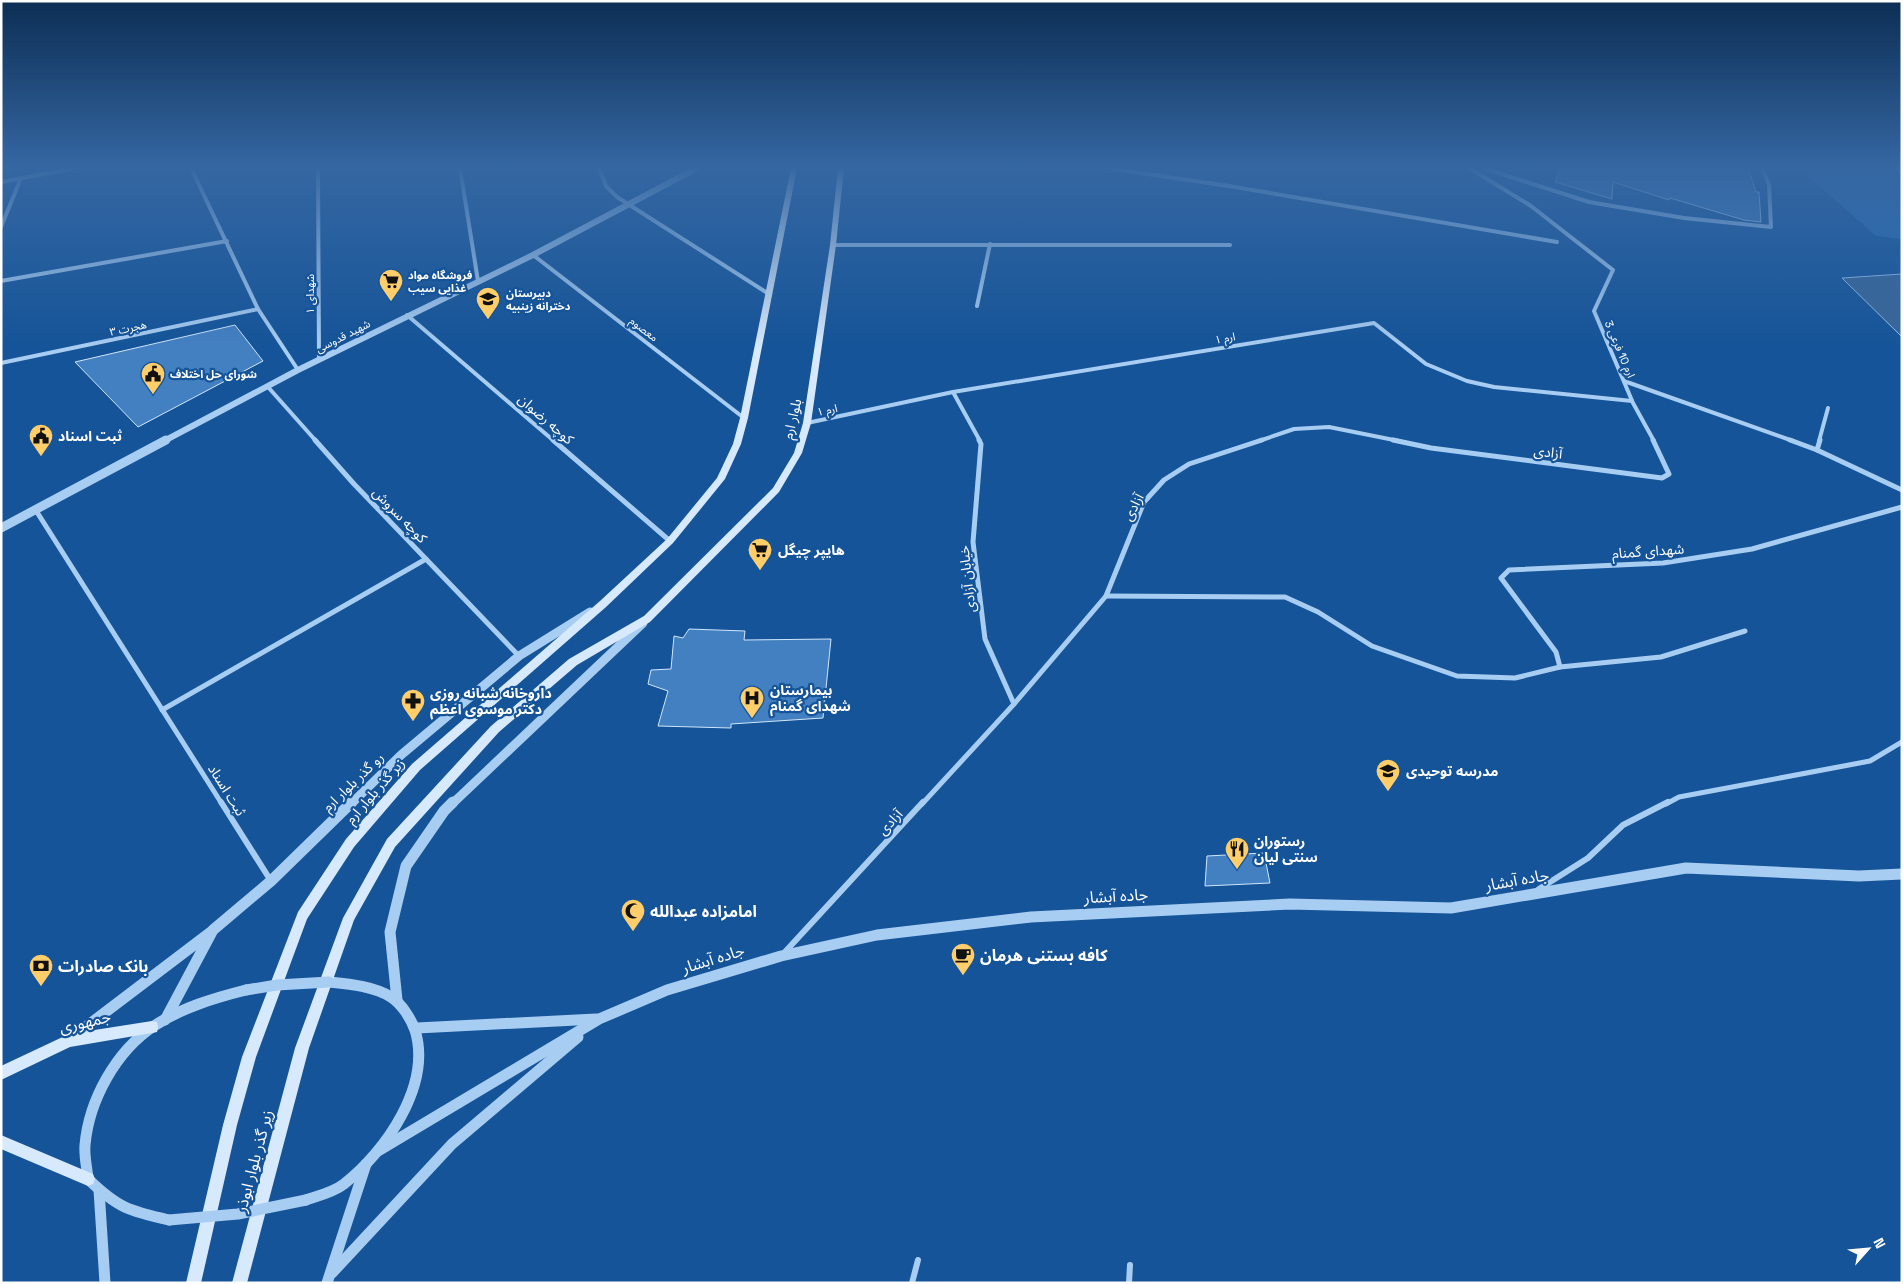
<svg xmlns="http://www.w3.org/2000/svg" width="1903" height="1284" font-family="'Space Grotesk','Noto Sans Arabic',sans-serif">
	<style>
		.green { fill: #296eb6 }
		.water { fill: #396697; stroke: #9ac8f5 }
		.building { fill: #4380c1; stroke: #d0e6fc }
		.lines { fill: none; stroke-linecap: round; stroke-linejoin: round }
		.minor-far2 { stroke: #a8cdf2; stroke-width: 4 }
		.minor-far1 { stroke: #a8cdf2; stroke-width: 5 }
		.minor { stroke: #a8cdf2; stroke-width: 6 }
		.tertiary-far2 { stroke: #a8cdf2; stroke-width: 6 }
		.tertiary-far1 { stroke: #a8cdf2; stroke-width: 9 }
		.tertiary { stroke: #a8cdf2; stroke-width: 11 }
		.secondary { fill: #d7e9fc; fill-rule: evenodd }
		.tertiary-bridge { stroke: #a8cdf2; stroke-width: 11 }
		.labels { text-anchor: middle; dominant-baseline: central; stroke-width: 4.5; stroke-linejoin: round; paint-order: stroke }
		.far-poi-label { font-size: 11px; font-weight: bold; fill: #fff; stroke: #155498; text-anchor: start }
		.far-street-label { font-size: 11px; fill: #fff; stroke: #155498 }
		.street-label { font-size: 14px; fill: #fff; stroke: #155498 }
		.poi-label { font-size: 14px; font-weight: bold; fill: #fff; stroke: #155498; text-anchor: start }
		.near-street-label { font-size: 16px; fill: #fff; stroke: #155498 }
		.near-poi-label { font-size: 16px; font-weight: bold; fill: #fff; stroke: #155498; text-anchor: start }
	</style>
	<rect width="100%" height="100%" fill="#155498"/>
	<path class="green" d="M1799,168H1902V239L1876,236Z"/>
	<path class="water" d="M1902,274V337L1842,278Z"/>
	<g class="building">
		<path d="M1561,168H1748L1756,192H1759L1761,222L1744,220L1670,198L1669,200L1613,182L1612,199L1555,182Z"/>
		<path d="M235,325L263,361L138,427L75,362Z"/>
		<path d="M689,629L745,631L744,640L831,639L823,718L731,724V728L658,726L668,691L648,684L651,670L671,669L674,636L683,638Z"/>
		<path d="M1264,853L1270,883L1205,886L1207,856Z"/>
	</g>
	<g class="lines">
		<g class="minor-far2">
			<path d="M191,168L258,309L298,370"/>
			<path d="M318,168L319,359"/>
			<path d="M460,168L478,281"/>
			<path d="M599,168L606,186L617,197L769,294"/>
			<path d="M1107,168L1229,186L1557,242"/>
			<path d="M1469,168L1531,206L1613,270L1594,311L1633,403L1654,441"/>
			<path d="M1483,168L1589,202L1684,218L1771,227L1769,185L1762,168"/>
			<path d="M1896,168L1902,172"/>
			<path d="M1,182L76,168"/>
			<path d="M1,227L21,178"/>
			<path d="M833,245H1230"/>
			<path d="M533,255L744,418"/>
			<path d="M1,281L227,241"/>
			<path d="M977,306L990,244"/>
			<path d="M407,315L554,441"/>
			<path d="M1,363L258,309"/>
			<path d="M1624,381L1793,441"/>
			<path d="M268,387L316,441"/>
			<path d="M953,392L980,441"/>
			<path d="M807,423L953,392L1374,323L1426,364L1467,381L1494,387L1632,401"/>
			<path d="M1259,441L1294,429L1329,427L1399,441"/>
			<path d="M1819,441L1828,408"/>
		</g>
		<g class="minor-far1">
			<path d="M315,440L354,484L519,656"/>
			<path d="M553,440L670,541"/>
			<path d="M979,440L981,444L973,542L985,639L1014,704"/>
			<path d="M1393,440L1431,448L1662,478L1669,474L1653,440"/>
			<path d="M1790,440L1817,450L1820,440"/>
			<path d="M1817,450L1902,490"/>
			<path d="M35,509L222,804"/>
			<path d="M1106,596L1285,597L1318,612L1372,646L1457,676L1515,678L1560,667L1661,657L1745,631"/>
			<path d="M1560,667L1556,652L1501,578L1509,570L1663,563L1752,549L1902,507"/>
			<path d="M162,710L426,559"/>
			<path d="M922,804L1014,704L1106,596L1144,502L1164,480L1189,464L1262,440"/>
			<path d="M1666,804L1679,797L1870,761L1902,742"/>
		</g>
		<g class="minor">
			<path d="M221,802L271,881"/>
			<path d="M1539,889L1588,858L1623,825L1668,802"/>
			<path d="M784,953L923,802"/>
			<path d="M912,1283L918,1260"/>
			<path d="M1129,1283L1130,1265"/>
		</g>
		<path class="tertiary-far2" d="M164,441L298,370L533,255L697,168"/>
		<g class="tertiary-far1">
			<path d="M1,528L166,440"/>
			<path d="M351,804L401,755L519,656L590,612"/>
			<path d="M452,804L643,623"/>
		</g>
		<g class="tertiary">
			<path d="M397,1000L390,932L406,866L444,811L453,802"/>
			<path d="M165,1020L213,930L271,881L352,802"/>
			<path d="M417,1028L596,1019"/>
			<path d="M70,1039L211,932"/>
			<path d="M378,1151L599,1019L667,990L781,956L877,935L1031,917L1290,904L1451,908L1686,868L1859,876L1902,874"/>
			<path d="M99,1190L105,1283"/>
			<path d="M306,1200C318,1196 334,1192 344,1184C386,1151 432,1085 415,1030C411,1019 402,1004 391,997C373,986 349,984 329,982"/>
			<path d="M169,1220C129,1211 118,1208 88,1179C87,1168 84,1156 85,1145C89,1100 116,1051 154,1026C181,1008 214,998 246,990"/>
			<path d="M332,1273L452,1144L578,1037"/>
			<path d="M327,1283L366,1164"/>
		</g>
		<g class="secondary">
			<path d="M791,168H797L748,418L741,444L725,479L673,543L606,607L420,770L354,847L307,919L256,1057L237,1125L201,1283H186L223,1125L242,1057L298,912L346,839L412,764L600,601L667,539L717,478L733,444L740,418Z"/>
			<path d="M838,168H844L836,245L811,423L802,453L779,492L650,622L577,665L499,732L395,847L354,920L309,1048L247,1283H232L295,1048L343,918L387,839L491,726L569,659L644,616L773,488L794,453L803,423L830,245Z"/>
			<path d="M152,1021L157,1022L158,1027L157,1032L152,1033L70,1047L1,1080V1066L69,1034Z"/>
			<path d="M1,1135L93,1174L95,1179L93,1184L88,1186L1,1149Z"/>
		</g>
		<g class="tertiary-bridge">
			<path d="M246,990L277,985L329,982"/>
			<path d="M169,1220L238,1214L306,1200"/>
		</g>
	</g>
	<linearGradient id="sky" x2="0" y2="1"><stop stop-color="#0c2e54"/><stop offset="0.48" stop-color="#3567a2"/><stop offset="1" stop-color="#3567a2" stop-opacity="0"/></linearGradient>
	<rect width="1903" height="348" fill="url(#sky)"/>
	<defs>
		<symbol id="supermarket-pin" viewBox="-11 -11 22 30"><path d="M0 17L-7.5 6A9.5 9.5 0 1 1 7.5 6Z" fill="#ffcd69" stroke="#155498"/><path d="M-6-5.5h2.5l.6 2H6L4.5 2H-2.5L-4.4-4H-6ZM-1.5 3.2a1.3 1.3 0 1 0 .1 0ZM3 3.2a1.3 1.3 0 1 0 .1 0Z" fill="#111"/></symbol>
		<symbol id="school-pin" viewBox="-11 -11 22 30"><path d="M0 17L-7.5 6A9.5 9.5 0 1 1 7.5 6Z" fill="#ffcd69" stroke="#155498"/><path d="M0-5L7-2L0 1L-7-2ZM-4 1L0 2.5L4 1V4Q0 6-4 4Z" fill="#111"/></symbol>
		<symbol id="civic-pin" viewBox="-11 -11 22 30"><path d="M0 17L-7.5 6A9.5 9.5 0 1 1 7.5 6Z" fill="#ffcd69" stroke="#155498"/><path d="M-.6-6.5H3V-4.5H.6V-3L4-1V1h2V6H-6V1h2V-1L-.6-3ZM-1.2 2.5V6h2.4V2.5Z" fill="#111"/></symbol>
		<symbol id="hospital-pin" viewBox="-11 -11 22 30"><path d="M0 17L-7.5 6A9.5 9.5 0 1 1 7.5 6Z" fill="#ffcd69" stroke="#155498"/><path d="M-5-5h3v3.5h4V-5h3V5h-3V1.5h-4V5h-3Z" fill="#111"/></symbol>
		<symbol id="pharmacy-pin" viewBox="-11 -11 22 30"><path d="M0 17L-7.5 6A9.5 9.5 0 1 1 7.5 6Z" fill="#ffcd69" stroke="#155498"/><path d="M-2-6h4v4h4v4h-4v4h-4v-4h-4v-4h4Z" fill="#111"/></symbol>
		<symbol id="restaurant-pin" viewBox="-11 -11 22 30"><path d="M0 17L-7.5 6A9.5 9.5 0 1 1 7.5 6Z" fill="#ffcd69" stroke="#155498"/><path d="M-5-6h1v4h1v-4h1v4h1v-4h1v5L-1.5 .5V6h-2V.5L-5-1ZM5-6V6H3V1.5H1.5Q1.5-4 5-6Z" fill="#111"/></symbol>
		<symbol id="mosque-pin" viewBox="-11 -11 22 30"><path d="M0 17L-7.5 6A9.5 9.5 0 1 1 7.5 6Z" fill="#ffcd69" stroke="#155498"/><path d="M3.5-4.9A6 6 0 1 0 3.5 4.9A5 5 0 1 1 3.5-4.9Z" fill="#111"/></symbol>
		<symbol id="cafe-pin" viewBox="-11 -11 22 30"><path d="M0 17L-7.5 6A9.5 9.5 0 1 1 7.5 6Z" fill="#ffcd69" stroke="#155498"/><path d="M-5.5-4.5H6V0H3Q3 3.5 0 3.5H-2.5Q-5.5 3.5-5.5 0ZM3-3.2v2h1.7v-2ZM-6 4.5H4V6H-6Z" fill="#111"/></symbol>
		<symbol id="bank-pin" viewBox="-11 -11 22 30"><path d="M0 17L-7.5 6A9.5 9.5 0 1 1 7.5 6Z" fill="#ffcd69" stroke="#155498"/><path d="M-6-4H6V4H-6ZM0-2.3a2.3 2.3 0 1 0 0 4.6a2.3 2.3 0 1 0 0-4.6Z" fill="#111"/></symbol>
	</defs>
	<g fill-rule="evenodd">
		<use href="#supermarket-pin" x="377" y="267" width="28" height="38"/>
		<use href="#school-pin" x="474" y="285" width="28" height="38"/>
		<use href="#civic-pin" x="139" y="360" width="28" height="38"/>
		<use href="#civic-pin" x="27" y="422" width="28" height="38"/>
		<use href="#supermarket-pin" x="746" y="536" width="28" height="38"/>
		<use href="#hospital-pin" x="738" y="684" width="28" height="38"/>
		<use href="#pharmacy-pin" x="399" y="687" width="28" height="38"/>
		<use href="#school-pin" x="1374" y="757" width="28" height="38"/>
		<use href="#restaurant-pin" x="1223" y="835" width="28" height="38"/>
		<use href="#mosque-pin" x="619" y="897" width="28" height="38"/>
		<use href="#cafe-pin" x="949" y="941" width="28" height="38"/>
		<use href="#bank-pin" x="27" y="952" width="28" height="38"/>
	</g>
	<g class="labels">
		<g class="far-poi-label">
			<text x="408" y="275">فروشگاه مواد<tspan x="408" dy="13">غذایی سیب</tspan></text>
			<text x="506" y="293">دبیرستان<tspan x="506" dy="13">دخترانه زینبیه</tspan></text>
			<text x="170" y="374">شورای حل اختلاف</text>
		</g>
		<g class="far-street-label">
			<text transform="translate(310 294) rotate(-90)">شهدای ۱</text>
			<text transform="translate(128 328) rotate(-12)">هجرت ۳</text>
			<text transform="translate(644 329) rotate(38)">معصوم</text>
			<text transform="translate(343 336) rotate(-27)">شهید قدوسی</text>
			<text transform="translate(1225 338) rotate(-10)">ارم ۱</text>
			<text transform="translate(1620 349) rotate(67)">ارم 10 فرعی 3</text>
			<text transform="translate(827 410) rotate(-12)">ارم ۱</text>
		</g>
		<g class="street-label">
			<text transform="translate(546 419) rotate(41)">کوچه رضوان</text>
			<text transform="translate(792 419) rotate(-77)">بلوار ارم</text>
			<text transform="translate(1548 452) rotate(7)">آزادی</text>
			<text transform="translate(1133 507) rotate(-62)">آزادی</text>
			<text transform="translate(400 515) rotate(46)">کوچه سروش</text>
			<text transform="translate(1648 551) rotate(-4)">شهدای گمنام</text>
			<text transform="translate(967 579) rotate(-96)">خیابان آزادی</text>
			<text transform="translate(353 782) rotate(-44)">رو گذر بلوار ارم</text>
			<text transform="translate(227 790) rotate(58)">ثبت اسناد</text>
			<text transform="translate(375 791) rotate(-49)">زیر گذر بلوار ارم</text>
			<text transform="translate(890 822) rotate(-47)">آزادی</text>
		</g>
		<g class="poi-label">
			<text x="58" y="436">ثبت اسناد</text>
			<text x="778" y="550">هایپر چیگل</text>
			<text x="770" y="690">بیمارستان<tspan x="770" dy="16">شهدای گمنام</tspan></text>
			<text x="430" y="693">داروخانه شبانه روزی<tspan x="430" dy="16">دکتر موسوی اعظم</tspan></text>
			<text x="1406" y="771">مدرسه توحیدی</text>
			<text x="1254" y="841">رستوران<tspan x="1254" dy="16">سنتی لیان</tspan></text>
		</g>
		<g class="near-street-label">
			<text transform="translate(1517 880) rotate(-10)">جاده آبشار</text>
			<text transform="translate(1116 896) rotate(-3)">جاده آبشار</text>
			<text transform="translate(713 959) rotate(-17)">جاده آبشار</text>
			<text transform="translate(85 1022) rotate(-13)">جمهوری</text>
			<text transform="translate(254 1161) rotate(-75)">زیر گذر بلوار ابوذر</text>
		</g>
		<g class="near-poi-label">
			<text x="650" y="911">امامزاده عبدالله</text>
			<text x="980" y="955">کافه بستنی هرمان</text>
			<text x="58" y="966">بانک صادرات</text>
		</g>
	</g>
	<rect width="1903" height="1284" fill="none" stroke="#ffffff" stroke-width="5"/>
	<g transform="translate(1868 1249) rotate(63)" stroke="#155498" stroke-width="4" paint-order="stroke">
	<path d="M0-4L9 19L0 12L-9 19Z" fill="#ffffff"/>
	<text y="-8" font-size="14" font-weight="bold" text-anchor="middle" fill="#ffffff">N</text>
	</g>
</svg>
